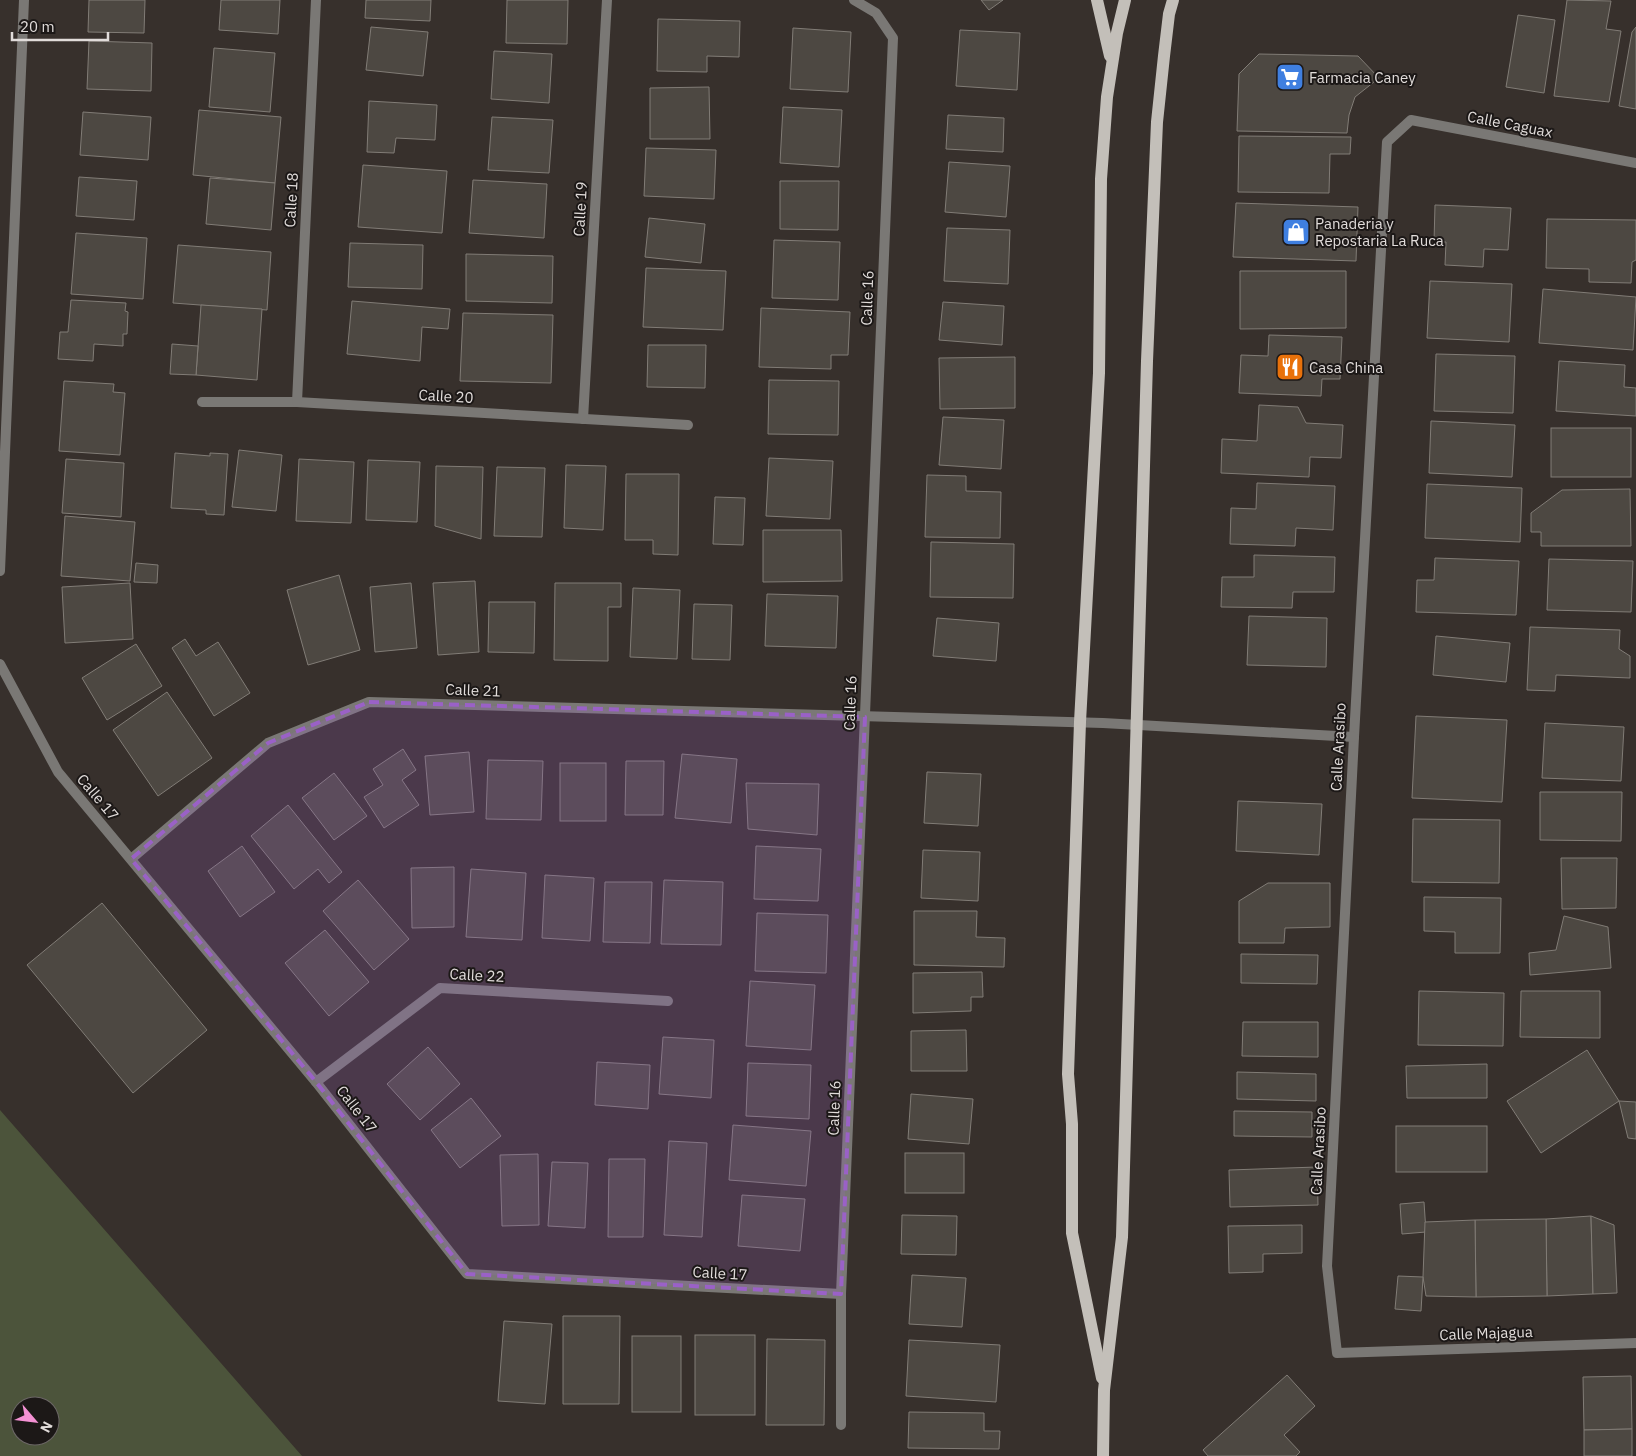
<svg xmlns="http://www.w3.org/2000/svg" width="1636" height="1456" font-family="'IBM Plex Sans',sans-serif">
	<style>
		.green { fill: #4c543b; fill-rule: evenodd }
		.building { fill: #4d4842; stroke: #817c76 }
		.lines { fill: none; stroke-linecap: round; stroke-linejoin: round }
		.minor { stroke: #7a7875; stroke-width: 10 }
		.primary { stroke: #c3bfb9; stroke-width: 12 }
		.marked { fill: #9a61c7; fill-opacity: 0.2; stroke: #9a61c7; stroke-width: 4; stroke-dasharray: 10 6; stroke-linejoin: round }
		.labels { text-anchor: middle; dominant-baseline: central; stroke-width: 4; stroke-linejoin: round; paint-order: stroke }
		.poi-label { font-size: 15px; fill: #e1dcda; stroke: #1c1817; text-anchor: start }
		.street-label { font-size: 15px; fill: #e1dcda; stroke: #1c1817 }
	</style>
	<rect width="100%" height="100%" fill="#37302c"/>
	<path class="green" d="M0,1110L302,1456H0ZM20,1406H50V1436H20Z"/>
	<g class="building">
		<path d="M89,0H145L144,33L88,32Z"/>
		<path d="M221,0H280L278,34L219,30Z"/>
		<path d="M366,0H431L430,21L365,18Z"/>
		<path d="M507,0H568L567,44L506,43Z"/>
		<path d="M981,0H1003L989,10Z"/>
		<path d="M1567,0L1611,1L1606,29L1621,31L1609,102L1554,96Z"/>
		<path d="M1518,15L1555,20L1544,93L1506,87Z"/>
		<path d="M658,19L740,21L739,57L707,56V72L657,71Z"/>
		<path d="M371,27L428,32L423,76L366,70Z"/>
		<path d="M1636,27V109L1619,106L1632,32Z"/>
		<path d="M793,28L851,32L848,92L790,89Z"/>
		<path d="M960,30L1020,33L1017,90L956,86Z"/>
		<path d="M89,41L152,43L151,91L87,89Z"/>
		<path d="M214,48L275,53L270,112L209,107Z"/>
		<path d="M494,51L552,54L549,103L491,99Z"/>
		<path d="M1259,54L1358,56L1379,78L1355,97L1349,115L1347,133L1237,131L1239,74Z"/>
		<path d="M709,87L710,139H650V88Z"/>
		<path d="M369,101L437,105L435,140L396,138L394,153L367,152Z"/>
		<path d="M783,107L842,110L839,167L780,163Z"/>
		<path d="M199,110L281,117L275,183L193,175Z"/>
		<path d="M83,112L151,117L148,160L80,155Z"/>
		<path d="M948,115L1004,118L1003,152L946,149Z"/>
		<path d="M492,117L553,120L549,173L488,170Z"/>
		<path d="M1239,136L1351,137L1350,154H1330L1329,193L1238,192Z"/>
		<path d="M646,148L716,150L714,199L644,196Z"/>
		<path d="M949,162L1010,166L1006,217L945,212Z"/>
		<path d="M363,165L447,171L442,233L358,227Z"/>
		<path d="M79,177L137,181L134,220L76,216Z"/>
		<path d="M210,178L275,183L271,230L206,224Z"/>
		<path d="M473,180L547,184L544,238L469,233Z"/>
		<path d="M780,181H839L838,230L780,229Z"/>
		<path d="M1236,203L1358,207L1356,261L1233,257Z"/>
		<path d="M1435,205L1511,208L1508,250L1484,249L1483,267L1445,265L1446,242H1434Z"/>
		<path d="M649,218L705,224L701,263L645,257Z"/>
		<path d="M1547,219L1636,220V260L1632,262L1631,283L1589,282V269L1546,268Z"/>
		<path d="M947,228L1010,230L1008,284L944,281Z"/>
		<path d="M76,233L147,238L143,299L71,294Z"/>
		<path d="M774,240L840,242L838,300L772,298Z"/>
		<path d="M350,243L423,245L422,289L348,287Z"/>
		<path d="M178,245L271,252L267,310L173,303Z"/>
		<path d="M466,254L553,256L552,303L466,301Z"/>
		<path d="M646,268L726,271L723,330L643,327Z"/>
		<path d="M1240,271H1346V328L1240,329Z"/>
		<path d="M1430,281L1512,284L1509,342L1427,338Z"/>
		<path d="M1543,289L1636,297L1633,350L1539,343Z"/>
		<path d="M71,300L126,303L125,311L128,312L127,334H123V346L94,344L93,361L58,359L60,332H68Z"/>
		<path d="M352,301L450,309L448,329L422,327L420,361L347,354Z"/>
		<path d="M943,302L1004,306L1002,345L939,340Z"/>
		<path d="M201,305L262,309L257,380L196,375Z"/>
		<path d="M761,308L850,312L848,355H831V369L759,367Z"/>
		<path d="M463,313L553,315L551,383L460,381Z"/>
		<path d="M1269,335L1342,337L1340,379H1322L1321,396L1239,393L1241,355L1268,356Z"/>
		<path d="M172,344L198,346L196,375L170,374Z"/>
		<path d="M648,345H706L705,388L647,387Z"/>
		<path d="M1436,354L1515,356L1513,413L1434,411Z"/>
		<path d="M1015,357V408L940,409L939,358Z"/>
		<path d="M1559,361L1625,365L1624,387L1636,388V416L1556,411Z"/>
		<path d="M769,380L839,381L838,435L768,434Z"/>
		<path d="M64,381L114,384L113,392L125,393L120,455L59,451Z"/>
		<path d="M1259,405L1298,407L1306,423L1343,425L1341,458L1310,457L1309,477L1221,473L1222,439L1257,441Z"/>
		<path d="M943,417L1004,420L1001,469L939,465Z"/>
		<path d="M1431,421L1515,425L1512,477L1429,473Z"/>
		<rect x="1551" y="428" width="80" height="49"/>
		<path d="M239,450L282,455L276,511L232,507Z"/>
		<path d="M175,453L210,456V453L228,454L224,515L206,514V510L171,508Z"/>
		<path d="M769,458L833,461L830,519L766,516Z"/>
		<path d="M66,459L124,463L121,517L62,513Z"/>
		<path d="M299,459L354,462L351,523L296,521Z"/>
		<path d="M368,460L420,462L417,522L366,520Z"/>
		<path d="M566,465L606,466L603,530L564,528Z"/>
		<path d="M436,466L483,467L481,539L435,526Z"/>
		<path d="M497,467L545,468L542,537L494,536Z"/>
		<path d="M626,474H679L678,555L653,554V540H625Z"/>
		<path d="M927,475L966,476V491L1001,492L1000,538L925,537Z"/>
		<path d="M1257,483L1335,486L1333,530L1296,528L1295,546L1230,544L1231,508L1256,509Z"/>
		<path d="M1427,484L1522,488L1520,542L1425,538Z"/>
		<path d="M1630,489L1631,546H1541V532H1531V513L1562,490Z"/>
		<path d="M715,497L745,498L743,545L713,544Z"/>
		<path d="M65,516L135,522L130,581L61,576Z"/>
		<path d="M763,530H841L842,581L763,582Z"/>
		<path d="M931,542L1014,544L1013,598L930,597Z"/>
		<path d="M1254,555L1335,557L1334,592H1293L1292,608L1221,607L1222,577H1254Z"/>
		<path d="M1435,558L1519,561L1516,615L1416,612L1417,580H1434Z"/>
		<path d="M1549,559L1633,561L1631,612L1547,610Z"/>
		<path d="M136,563L158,565L157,583L134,582Z"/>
		<path d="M339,575L360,650L308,665L287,590Z"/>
		<path d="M475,581L479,652L438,655L433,583Z"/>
		<path d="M130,583L133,639L65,643L62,587Z"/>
		<path d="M411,583L417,648L375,652L370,587Z"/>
		<path d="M555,583H621V607H608V661L554,660Z"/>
		<path d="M633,588L680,590L677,659L630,657Z"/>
		<path d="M767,594L838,596L836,648L765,646Z"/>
		<path d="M489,602H535L534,653L488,652Z"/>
		<path d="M694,604L732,605L730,660L692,659Z"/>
		<path d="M1249,616L1327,618L1326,667L1247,665Z"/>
		<path d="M937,618L999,623L996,661L933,656Z"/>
		<path d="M1530,627L1620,630L1619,649L1630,656V678L1556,675L1555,691L1527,690Z"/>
		<path d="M1436,636L1510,643L1506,682L1433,675Z"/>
		<path d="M185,639L196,656L218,642L250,693L214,716L172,648Z"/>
		<path d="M136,644L162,686L107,720L82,678Z"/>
		<path d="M167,692L212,758L158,796L113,730Z"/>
		<path d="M1416,716L1507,720L1502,802L1412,798Z"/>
		<path d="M1545,723L1624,727L1621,781L1542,778Z"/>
		<path d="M403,749L416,770L402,780L419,805L384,828L364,797L383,785L373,769Z"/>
		<path d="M469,752L474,812L430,815L425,756Z"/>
		<path d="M682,754L737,759L731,823L675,818Z"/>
		<path d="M488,760L543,761L541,820L486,819Z"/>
		<path d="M626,761H664L663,815H625Z"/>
		<rect x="560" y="763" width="46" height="58"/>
		<path d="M927,772L981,774L978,826L924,823Z"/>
		<path d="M334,773L367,816L334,840L302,798Z"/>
		<path d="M746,783L819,784L817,835L748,829Z"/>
		<path d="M1540,792H1622L1621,841L1540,840Z"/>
		<path d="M1238,801L1322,804L1319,855L1236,851Z"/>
		<path d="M288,805L342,872L329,883L318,869L294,889L251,836Z"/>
		<path d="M1413,819L1500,820L1499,883L1412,882Z"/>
		<path d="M242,846L275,892L240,917L208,871Z"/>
		<path d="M756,846L821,849L818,901L754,899Z"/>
		<path d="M923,850L980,852L978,901L921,898Z"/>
		<path d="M1561,858H1617L1616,908L1562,909Z"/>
		<path d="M454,867V927L412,928L411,868Z"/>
		<path d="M471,869L526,873L522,940L466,937Z"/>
		<path d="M545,875L594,878L590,941L542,938Z"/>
		<path d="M358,880L409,939L374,970L323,911Z"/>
		<path d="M664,880L723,882L721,945L661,944Z"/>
		<path d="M605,882H652L650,943L603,942Z"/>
		<path d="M1268,883H1330V927L1285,928L1284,943H1239V901Z"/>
		<path d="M1424,897L1501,898L1500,953H1455V932L1424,931Z"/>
		<path d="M102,903L207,1030L133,1093L27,965Z"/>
		<path d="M914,911H977L976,937L1005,938L1004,967L914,965Z"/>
		<path d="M757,913L828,915L826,973L755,971Z"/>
		<path d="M1564,916L1608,927L1611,968L1530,975L1529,953L1556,950Z"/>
		<path d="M325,930L369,982L329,1016L285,963Z"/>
		<path d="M1241,954L1318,955L1317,984L1241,983Z"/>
		<path d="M982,972L983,997H971V1011L913,1013V973Z"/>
		<path d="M750,981L815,985L811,1050L746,1046Z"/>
		<path d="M1419,991L1504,993L1503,1046L1418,1045Z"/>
		<path d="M1521,991H1600V1038L1520,1037Z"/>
		<path d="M1243,1022H1318V1057L1242,1056Z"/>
		<path d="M966,1030L967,1071H911V1031Z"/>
		<path d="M663,1037L714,1040L711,1098L659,1094Z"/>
		<path d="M428,1047L460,1084L420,1120L387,1084Z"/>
		<path d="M1587,1050L1619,1101L1541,1153L1507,1101Z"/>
		<path d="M597,1062L650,1065L648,1109L595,1105Z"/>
		<path d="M748,1063L811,1065L809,1119L746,1116Z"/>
		<path d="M1487,1064V1098H1407L1406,1066Z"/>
		<path d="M1237,1072L1316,1074V1101L1237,1099Z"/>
		<path d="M911,1094L973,1099L969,1144L908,1139Z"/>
		<path d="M471,1098L501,1136L460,1168L431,1130Z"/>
		<path d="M1619,1101L1636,1102V1139L1628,1138Z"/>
		<path d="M1234,1111L1312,1112V1137L1234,1136Z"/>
		<path d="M733,1125L811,1131L806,1186L729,1180Z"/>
		<rect x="1396" y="1126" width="91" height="46"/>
		<path d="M669,1141L707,1143L702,1237L664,1235Z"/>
		<rect x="905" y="1153" width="59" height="40"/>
		<path d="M538,1154L539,1225L502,1226L500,1155Z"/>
		<path d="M609,1159H645L643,1237H608Z"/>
		<path d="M552,1162L588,1163L585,1228L548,1226Z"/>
		<path d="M1317,1167L1318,1205L1230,1207L1229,1170Z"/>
		<path d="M742,1195L805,1199L800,1251L738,1246Z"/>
		<path d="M1424,1202L1426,1232L1402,1234L1400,1204Z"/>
		<path d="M902,1215L957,1216L956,1255L901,1254Z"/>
		<path d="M1591,1216L1593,1294L1547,1296L1546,1219Z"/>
		<path d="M1591,1216L1614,1225L1617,1293L1593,1294Z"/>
		<path d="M1546,1219L1547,1296L1476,1297L1475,1220Z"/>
		<path d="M1475,1220L1476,1297L1426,1296L1423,1277L1425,1222Z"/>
		<path d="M1302,1225V1253L1263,1254V1272L1229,1273L1228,1226Z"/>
		<path d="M912,1275L966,1278L962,1327L909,1324Z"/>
		<path d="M1398,1276L1423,1277L1421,1311L1395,1309Z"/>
		<path d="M563,1316H620L619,1404H563Z"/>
		<path d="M504,1321L552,1324L545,1404L498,1401Z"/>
		<rect x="695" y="1335" width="60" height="80"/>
		<rect x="632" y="1336" width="49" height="76"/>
		<path d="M767,1339L825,1340L824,1425H766Z"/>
		<path d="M909,1340L1000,1345L996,1402L906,1396Z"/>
		<path d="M1287,1375L1315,1406L1284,1435L1300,1452L1296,1456H1208L1203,1450Z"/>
		<path d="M1631,1376L1632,1429L1584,1430L1583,1377Z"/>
		<path d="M909,1412L984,1413V1431H1000L999,1449L908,1448Z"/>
		<path d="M1632,1429V1456H1584V1430Z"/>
	</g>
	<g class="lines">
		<g class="minor">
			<path d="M1636,163L1411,120L1387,142L1354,737L1327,1266L1337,1353L1636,1343"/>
			<path d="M202,402H297L688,425"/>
			<path d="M297,402L316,0"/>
			<path d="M583,419L607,0"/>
			<path d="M0,571L24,0"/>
			<path d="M0,664L58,772L316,1082L467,1274L841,1294"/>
			<path d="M131,859L268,743L369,702L1103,723L1354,737"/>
			<path d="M316,1082L440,988L668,1001"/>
			<path d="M841,1425V1294L893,38L876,13L854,0"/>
		</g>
		<g class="primary">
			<path d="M1097,0L1110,56"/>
			<path d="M1102,1378L1072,1233V1124L1068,1074L1080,722L1099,373L1101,179L1107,97L1117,33L1125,0"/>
			<path d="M1103,1456L1104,1390L1122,1237L1147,361L1157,122L1164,56L1169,14L1173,0"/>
		</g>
	</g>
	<path class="marked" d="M369,702L865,717L841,1294L467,1274L316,1082L131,859L268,743Z"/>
	<defs>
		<symbol id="supermarket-square" viewBox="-11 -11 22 22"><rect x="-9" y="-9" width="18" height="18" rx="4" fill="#3f7fe0" stroke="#1c1817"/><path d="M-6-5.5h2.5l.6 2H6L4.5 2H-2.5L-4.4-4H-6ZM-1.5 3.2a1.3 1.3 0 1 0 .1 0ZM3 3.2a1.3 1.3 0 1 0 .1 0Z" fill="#fff"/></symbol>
		<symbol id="shop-square" viewBox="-11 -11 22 22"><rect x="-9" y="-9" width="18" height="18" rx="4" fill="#3f7fe0" stroke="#1c1817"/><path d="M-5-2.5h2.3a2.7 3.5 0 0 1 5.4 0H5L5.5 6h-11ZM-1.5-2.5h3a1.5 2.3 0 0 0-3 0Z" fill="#fff"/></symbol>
		<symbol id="restaurant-square" viewBox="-11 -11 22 22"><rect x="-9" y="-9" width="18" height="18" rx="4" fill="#e8710a" stroke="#1c1817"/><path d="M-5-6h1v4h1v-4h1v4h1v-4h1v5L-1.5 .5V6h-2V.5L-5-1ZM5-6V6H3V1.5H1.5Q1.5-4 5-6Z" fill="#fff"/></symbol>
	</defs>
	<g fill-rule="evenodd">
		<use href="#supermarket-square" x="1274" y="61" width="32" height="32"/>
		<use href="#shop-square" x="1280" y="216" width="32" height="32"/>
		<use href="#restaurant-square" x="1274" y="351" width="32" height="32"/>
	</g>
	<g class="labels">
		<g class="poi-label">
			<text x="1309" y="77">Farmacia Caney</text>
			<text x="1315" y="223">Panaderia y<tspan x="1315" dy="17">Repostaria La Ruca</tspan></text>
			<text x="1309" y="367">Casa China</text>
		</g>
		<g class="street-label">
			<text transform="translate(1510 124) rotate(11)">Calle Caguax</text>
			<text transform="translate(291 200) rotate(-87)">Calle 18</text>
			<text transform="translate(580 209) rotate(-87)">Calle 19</text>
			<text transform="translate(867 298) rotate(-88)">Calle 16</text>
			<text transform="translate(446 396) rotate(3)">Calle 20</text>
			<text transform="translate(473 690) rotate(2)">Calle 21</text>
			<text transform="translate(850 703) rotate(-88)">Calle 16</text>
			<text transform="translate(1338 747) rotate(-87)">Calle Arasibo</text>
			<text transform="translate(98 797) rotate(50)">Calle 17</text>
			<text transform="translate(477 975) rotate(3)">Calle 22</text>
			<text transform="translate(834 1108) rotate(-88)">Calle 16</text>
			<text transform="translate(357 1109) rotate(52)">Calle 17</text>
			<text transform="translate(1318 1151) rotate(-87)">Calle Arasibo</text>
			<text transform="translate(720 1273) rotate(3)">Calle 17</text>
			<text transform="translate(1486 1333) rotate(-2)">Calle Majagua</text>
		</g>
	</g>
	<g transform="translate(35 1421) rotate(118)"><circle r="24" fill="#1c1817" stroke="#6b6665"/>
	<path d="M0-4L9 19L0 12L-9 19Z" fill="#f491d4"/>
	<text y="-8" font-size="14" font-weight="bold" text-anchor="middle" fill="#e1dcda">N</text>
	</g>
	<path d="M12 32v8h96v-8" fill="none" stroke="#e1dcda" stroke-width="2.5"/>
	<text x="20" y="32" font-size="15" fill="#e1dcda" stroke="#1c1817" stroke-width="4" paint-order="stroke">20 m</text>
</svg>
